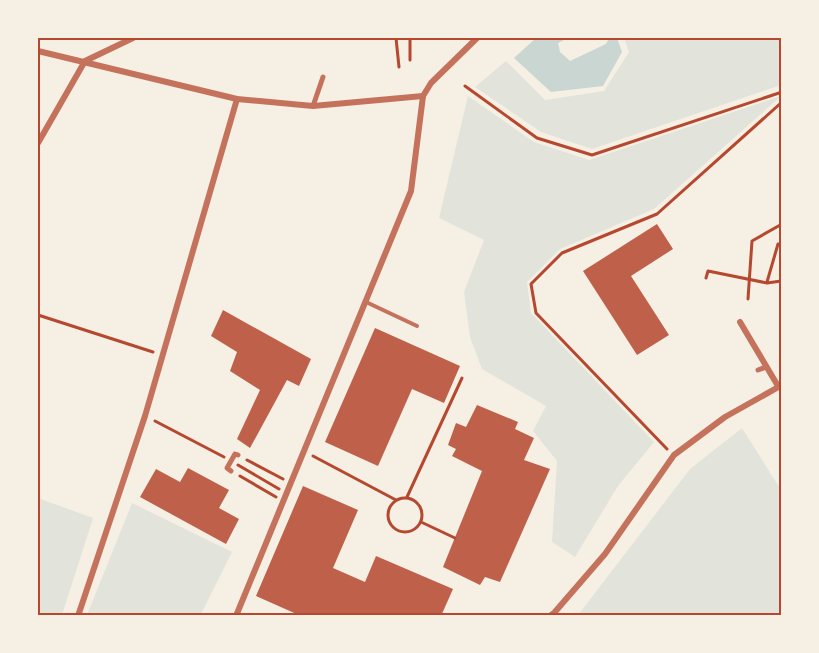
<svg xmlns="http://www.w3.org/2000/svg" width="819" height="653" font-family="Georgia,serif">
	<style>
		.green { fill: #e2e4dc }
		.water { fill: #c9d6d2 }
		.building { fill: #bf614a }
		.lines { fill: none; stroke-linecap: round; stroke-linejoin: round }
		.path { stroke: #b5482f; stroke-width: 3 }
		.service { stroke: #c5725c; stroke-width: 4 }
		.pedestrian { stroke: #c5725c; stroke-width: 5 }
		.minor { stroke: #c5725c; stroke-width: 6 }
		.neatline { fill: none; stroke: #b5482f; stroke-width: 2 }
	</style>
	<rect width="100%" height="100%" fill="#f6efe4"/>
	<g class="green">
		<path d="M624,38H781V85L592,149L541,132L475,87L506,61L545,100L604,91L629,52Z"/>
		<path d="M468,96L534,142L589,160L781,96L654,209L560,249L527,282L531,313L654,442L618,486L575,557L552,542L557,461L533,431L546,406L482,369L470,337L464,292L484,240L439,218Z"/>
		<path d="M742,428L781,490V615H578L690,469Z"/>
		<path d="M38,498L93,518L62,615H38Z"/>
		<path d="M132,503L232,552L201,614L87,615Z"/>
	</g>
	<path class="water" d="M536,38H568L558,43L560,52L570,61L606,44L609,38H617L622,52L603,86L551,92L514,58Z"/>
	<g class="building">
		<path d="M657,224L673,249L631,276L669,335L637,355L583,271Z"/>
		<path d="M223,310L311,359L299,386L287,380L250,448L237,439L260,390L230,371L237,352L211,336Z"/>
		<path d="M375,328L460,366L444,403L412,389L378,466L325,442Z"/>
		<path d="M477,405L518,422L515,429L534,438L524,460L550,469L500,582L485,577L480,585L443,567L482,471L452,456L456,449L448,445L456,423L466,427Z"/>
		<path d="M188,468L229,490L219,508L239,519L226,544L140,497L156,469L180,482Z"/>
		<path d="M303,486L358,510L333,568L365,582L376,556L453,589L441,616H301L256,596Z"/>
	</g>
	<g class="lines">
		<g class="path">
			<path d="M396,38L399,67"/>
			<path d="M410,38V60"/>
			<path d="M465,86L537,138L592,155L782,92"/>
			<path d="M706,278L708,271L767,283L781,281"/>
			<path d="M767,282L778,244H782"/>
			<path d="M748,299L752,241L782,224"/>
			<path d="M38,315L153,352"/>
			<path d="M155,421L224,457"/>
			<path d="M667,449L536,313L531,284L562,253L657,214L782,102"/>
			<path d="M313,456L396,500"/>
			<path d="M247,460L283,479"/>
			<path d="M238,465L279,489"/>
			<path d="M240,476L276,497"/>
			<path d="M407,497L462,378"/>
			<circle cx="405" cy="515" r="17"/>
			<path d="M421,522L455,538"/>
		</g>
		<path class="service" d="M366,302L417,326"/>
		<g class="pedestrian">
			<path d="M313,106L323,77"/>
			<path d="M758,370L766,367"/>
			<path d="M231,471L227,468L235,454L238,455"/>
		</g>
		<g class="minor">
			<path d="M38,51L237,99L313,106L423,96"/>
			<path d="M38,143L85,61L133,38"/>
			<path d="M740,322L778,386"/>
			<path d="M78,616L145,416L237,99"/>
			<path d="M236,616L411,191L423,96L431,83L477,38"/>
			<path d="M550,616L554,613L605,554L674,455L725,417L782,385"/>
		</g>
	</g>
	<rect width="819" height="653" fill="none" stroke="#f6efe4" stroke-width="78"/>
	<rect x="39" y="39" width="741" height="575" class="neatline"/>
</svg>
